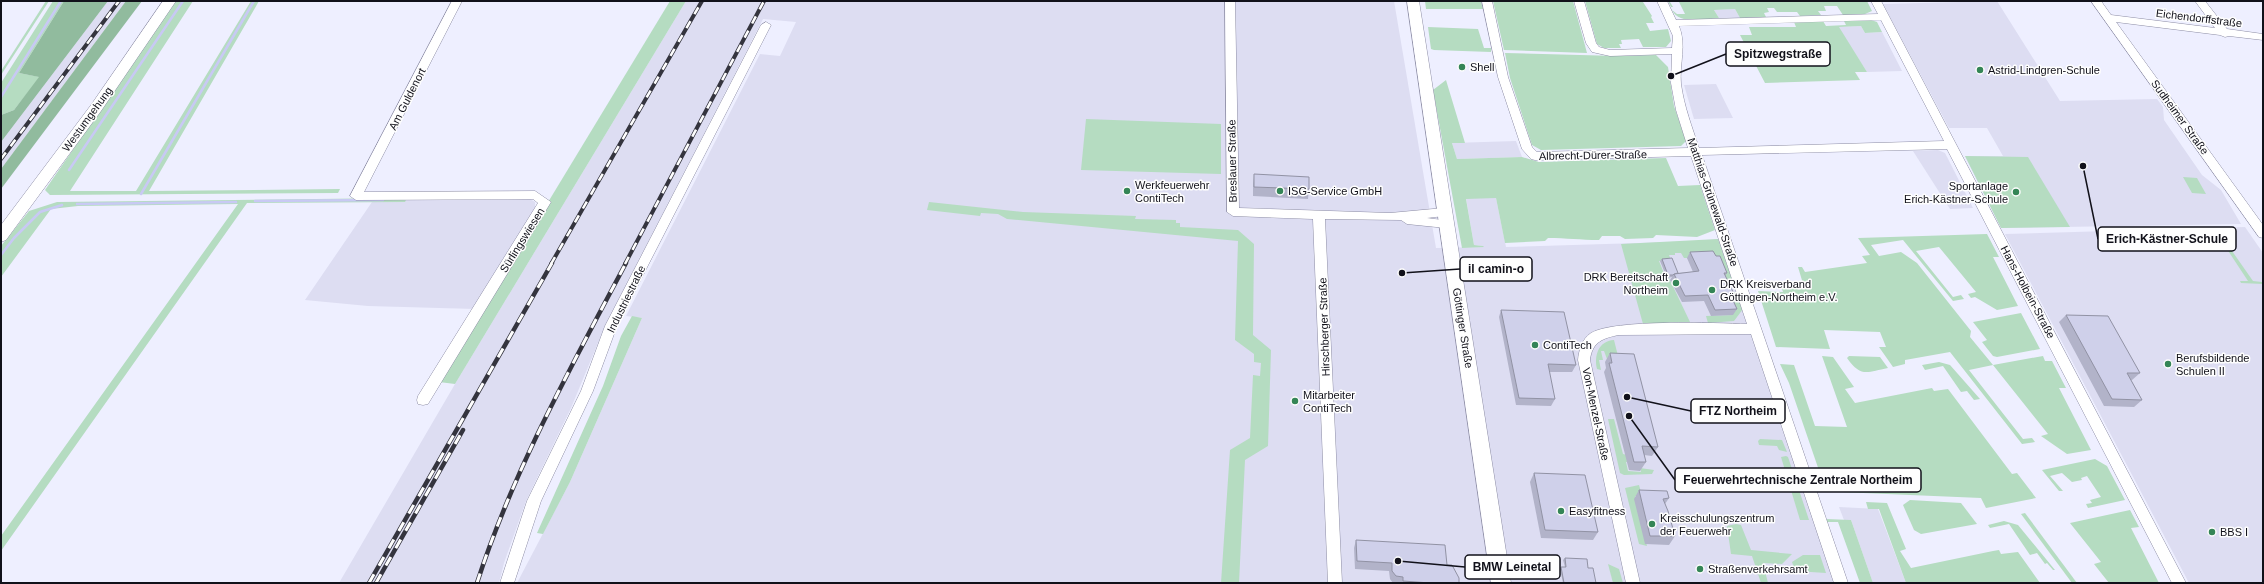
<svg xmlns="http://www.w3.org/2000/svg" width="2264" height="584" font-family="Helvetica,sans-serif">
	<style>
		.built { fill: #ddddf2 }
		.green { fill: #b5dcc1 }
		.forest { fill: #91bb9e }
		.lines { fill: none; stroke-linecap: round; stroke-linejoin: round }
		.stream { stroke: #c8c9f4; stroke-width: 2.5 }
		.minor-casing { stroke: #8d8da5; stroke-width: 1 }
		.major-casing { stroke: #8d8da5; stroke-width: 1 }
		.minor { fill: #fff; fill-rule: evenodd }
		.major { fill: #fff; fill-rule: evenodd }
		.rail-far1-casing { stroke: #34343e; stroke-width: 4 }
		.rail-casing { stroke: #34343e; stroke-width: 4.5 }
		.rail-far1 { stroke: #fefefe; stroke-width: 2.5; stroke-dasharray: 8; stroke-linecap: butt }
		.rail { stroke: #fefefe; stroke-width: 3; stroke-dasharray: 10; stroke-linecap: butt }
		.wall { fill: #b2b3c9 }
		.building { fill: #cfd0ea; stroke: #9192a4 }
		.poi-dot { fill: #348556; stroke: #fefefe; stroke-width: 1.5 }
		.labels { text-anchor: middle; dominant-baseline: central; stroke-width: 3; stroke-linejoin: round; paint-order: stroke }
		.street-label { font-size: 11px; fill: #11111a; stroke: #fefefe }
		.poi-label { font-size: 11px; fill: #11111a; stroke: #fefefe; text-anchor: start }
		.leader { fill: none; stroke: #11111a; stroke-width: 1.5 }
		.callout-dot { fill: #11111a; stroke: #fefefe; stroke-width: 1.5 }
		.callout { fill: #fefefe; stroke: #11111a; stroke-width: 1.5 }
		.callout-label { font-size: 12px; text-anchor: middle; font-weight: bold; fill: #11111a }
	</style>
	<rect width="100%" height="100%" fill="#eeefff"/>
	<g class="built">
		<path d="M108,1H126L1,169V142Z"/>
		<path d="M686,1H1394L1436,248L1483,247V246L1474,245L1466,198L1475,197L1496,198L1506,247L1704,241L1718,239L1725,243L1838,583H517L570,482L642,318L626,316L760,54L780,56L796,22L763,19L605,326L571,408L526,501L504,563L499,583H339L455,384Z"/>
		<path d="M1997,1L2060,101L2157,99L2163,107L2164,120L2202,175L2221,190L2241,224L2001,228L1965,156H2003L1987,128H1949L1883,4Z"/>
		<path d="M1735,9L1740,18H1719L1714,10Z"/>
		<path d="M1861,26L1865,33L1882,32L1902,71L1867,72L1838,27Z"/>
		<path d="M1716,84L1733,118L1694,119L1684,85Z"/>
		<path d="M1516,141L1522,157L1457,159L1452,143Z"/>
		<path d="M1938,150L1945,153L1973,208L1950,209L1913,151Z"/>
		<path d="M530,199L535,202V208L475,309L368,306L305,300L372,202H404L406,200Z"/>
		<path d="M2245,227L2263,253V583H2189L2005,234Z"/>
		<path d="M1839,507L1878,509L1906,583H1873L1851,520H1844Z"/>
	</g>
	<g class="green">
		<path d="M46,1H49L1,75V71Z"/>
		<path d="M53,1H64L19,73L40,77L14,110L1,115V83Z"/>
		<path d="M176,1H193L70,191H136L251,1H259L149,191L340,189L338,193L50,195L45,190Z"/>
		<path d="M670,1H686L455,384L439,382Z"/>
		<path d="M1425,1H1481L1483,9H1426Z"/>
		<path d="M1493,1H1573L1587,53L1504,50Z"/>
		<path d="M1585,1L1643,2L1652,16L1651,17L1654,23H1646L1650,31L1668,29L1671,41L1666,47H1643L1639,39L1621,40L1622,44H1619L1621,48H1604L1597,44Z"/>
		<path d="M1668,1H1867L1872,11L1865,14L1843,15L1837,6H1824L1826,11H1818L1821,15L1800,16L1797,12H1777L1774,8H1767L1769,12L1764,13L1766,17L1740,18L1735,9L1714,10L1719,18C1704,19 1679,25 1672,10L1677,14H1685L1679,2H1670L1673,7H1671Z"/>
		<path d="M1871,20L1877,22L1882,32L1865,33L1861,26L1839,27L1867,72H1855L1860,80L1765,83L1740,35H1752L1749,27H1796L1794,22L1823,21L1826,26L1846,25L1844,21Z"/>
		<path d="M1428,27L1478,29L1484,48H1491V52L1434,50L1431,49Z"/>
		<path d="M1505,53L1617,56L1656,55L1668,67L1674,106L1686,141L1681,146L1541,150L1532,145L1510,78Z"/>
		<path d="M1446,80L1465,143H1452L1457,159L1522,157L1539,162L1666,158L1678,186L1700,185L1715,230L1697,237L1656,235L1653,238L1625,239L1620,236H1602L1599,240C1581,240 1566,238 1548,238L1545,241L1505,243L1496,198L1466,199L1474,245L1483,246L1484,247L1462,248L1433,90Z"/>
		<path d="M1086,119L1221,124V174L1081,170Z"/>
		<path d="M1965,156L2028,157L2070,227L2001,228Z"/>
		<path d="M2183,177L2197,178L2206,194L2192,193Z"/>
		<path d="M398,198L406,200L405,202L247,203L1,551V536L238,204L78,206L51,209L1,277V246L29,211L57,202Z"/>
		<path d="M929,202L1023,212L1136,216L1135,219L1176,220V223H1180V227L1238,230L1254,244L1253,335L1271,350L1268,446L1245,460L1239,583H1221L1230,450L1250,438L1253,375L1260,376L1261,363L1254,362V354L1235,340L1238,241L1007,219L998,214L981,213L980,216L927,210Z"/>
		<path d="M1987,234L1999,257H1993L2018,306L1997,310L1975,297L1971,298L1968,294L1976,292L1939,247L1916,251L1953,297L1961,295L1964,299L1953,301L1903,240L1871,245L1879,256L1901,252L1917,263L1971,331L1970,337L1993,365L2043,356L2045,361H2052L2066,388H2059L2091,450L2067,454L2041,436L2048,434L1993,365L1969,370L2023,439L2032,438L2035,442L2022,444L1950,352L1905,360V364L1893,367L1879,347H1886L1880,332L1824,330L1830,349L1776,347L1758,291L1783,292L1781,286L1804,287L1798,267H1802L1805,272L1867,263L1862,256L1870,255L1858,238Z"/>
		<path d="M2211,238L2232,239L2234,241H2225L2253,281L2262,282L2263,284L2241,283L2240,281H2248L2221,240H2212Z"/>
		<path d="M1718,239L1733,282H1724L1728,292H1737L1743,309L1734,321L1708,323L1706,316L1733,315L1687,258H1684L1681,253H1675V255H1669L1671,260L1659,261L1666,278H1669L1690,322L1643,324L1621,244Z"/>
		<path d="M2021,313L2040,349L1997,357L1993,356L1982,342L1987,340L1973,322Z"/>
		<path d="M632,316L642,318L570,482L543,534L537,533L603,386L621,336Z"/>
		<path d="M1614,340L1619,360L1607,359L1604,351H1601L1603,360H1599L1601,370L1597,369C1594,356 1598,341 1614,340Z"/>
		<path d="M1822,356L1833,357L1854,387L1845,389L1855,403L1932,388L1934,391L1948,389L2012,474L2017,473L2036,498L1986,508L1981,498L1816,491L1815,488H1825L1789,383L1780,364L1794,365L1815,426L1847,427Z"/>
		<path d="M1849,356L1880,357L1888,368C1867,372 1861,378 1847,358Z"/>
		<path d="M1939,362L1950,365L1980,399L1974,400L1967,391L1961,392L1943,366L1925,370L1922,365Z"/>
		<path d="M1608,419H1614L1623,454L1627,455L1629,462H1626L1628,471L1641,472L1640,468L1654,470L1652,474L1624,475L1620,473Z"/>
		<path d="M1760,439L1782,440L1787,452L1779,450L1777,446L1759,445L1758,441Z"/>
		<path d="M1786,456L1788,457L1809,520H1800L1781,457Z"/>
		<path d="M2095,459L2107,466L2125,500L2088,508L2086,504L2092,503L2090,500L2101,497L2087,476L2081,478L2082,480L2072,482L2062,473L2050,476L2063,491H2059L2042,470Z"/>
		<path d="M1639,485L1642,496H1635L1647,546L1639,544L1625,488Z"/>
		<path d="M1910,500L1961,503L1977,524L1921,534L1914,530L1903,505Z"/>
		<path d="M1866,502L1887,503L1906,549L1900,551L1911,568L1993,551L1999,550L2001,554L2018,552L2040,583H1906L1879,509H1868Z"/>
		<path d="M2130,510L2139,527L2131,528L2159,583H2109L2094,564L2101,562L2070,523Z"/>
		<path d="M2025,513L2077,583H2072L2021,514Z"/>
		<path d="M1826,519L1851,520L1873,583H1860L1838,522H1827Z"/>
		<path d="M2004,521L2018,525L2055,570H2053L2047,563L2045,564L2037,553L2030,555L2009,524L1990,528L1988,525Z"/>
		<path d="M1736,524L1741,525L1751,550L1792,554L1782,564L1763,563L1768,583H1761L1752,556L1731,554L1727,526Z"/>
		<path d="M1803,555H1820L1826,573L1795,571L1792,562Z"/>
		<path d="M1608,564L1619,569L1623,583H1613Z"/>
	</g>
	<g class="forest">
		<path d="M64,1H108L1,142V115L14,110L39,77L19,73Z"/>
		<path d="M126,1H142L1,189V169Z"/>
	</g>
	<g class="lines">
		<g class="stream">
			<path d="M1,97L61,1"/>
			<path d="M69,170L183,1"/>
			<path d="M141,194L254,1"/>
			<path d="M255,201L383,200"/>
			<path d="M77,204L236,202"/>
			<path d="M1,255L14,238L40,212L62,205"/>
		</g>
		<defs>
			<g id="minor">
				<path d="M452,1H462L364,192L535,191L551,202L428,404L423,405L418,404L417,400L418,396L538,203L533,199L356,200L350,196Z"/>
				<path d="M1225,1H1235L1239,208L1390,213L1444,208L1450,212L1444,216L1427,218L1450,221L1452,224L1446,228L1407,224L1401,220L1325,219L1342,583H1328L1313,219L1233,216L1227,212Z"/>
				<path d="M1482,1H1492L1508,77L1532,147L1537,152L1688,148L1676,110L1671,83L1672,54L1610,56L1592,52L1586,43L1574,1H1584L1596,43L1599,47L1610,50L1672,48L1673,36L1657,1H1667L1676,20L1878,14L1871,1H1881L2186,583H2172L1947,149L1702,155L1848,583H1834L1751,334L1619,335C1603,338 1592,342 1590,360L1640,583H1626L1578,360C1579,350 1582,339 1591,333C1614,319 1716,323 1747,324L1691,156L1535,160L1531,159L1522,149L1498,77ZM1881,20L1944,141L1699,148C1692,127 1684,106 1681,84C1679,64 1687,45 1679,26Z"/>
				<path d="M2091,1H2101L2111,15L2215,28L2195,1H2205L2227,29L2263,34V40L2229,36L2225,37L2220,35L2116,22L2263,225V238L2259,237Z"/>
				<path d="M766,22L771,25L617,326L593,391L541,501L514,583H500L527,501L581,391L605,326L761,25Z"/>
			</g>
			<g id="major">
				<path d="M163,1H176L101,111L6,240L1,242V225L91,105Z"/>
				<path d="M1407,1H1419L1511,583H1491Z"/>
			</g>
		</defs>
		<use href="#minor" class="minor-casing"/>
		<use href="#major" class="major-casing"/>
		<use href="#minor" class="minor"/>
		<use href="#major" class="major"/>
		<defs>
			<g id="rail-far1">
				<path d="M1,159L119,1"/>
				<path d="M551,264L702,1"/>
				<path d="M625,264L764,1"/>
			</g>
			<g id="rail">
				<path d="M369,583L552,263"/>
				<path d="M376,583L463,430"/>
				<path d="M477,583C513,471 571,367 626,263"/>
			</g>
		</defs>
		<use href="#rail-far1" class="rail-far1-casing"/>
		<use href="#rail" class="rail-casing"/>
		<use href="#rail-far1" class="rail-far1"/>
		<use href="#rail" class="rail"/>
	</g>
	<g class="wall">
		<path d="M1254,174L1309,189L1308,199L1253,196V184Z"/>
		<path d="M1690,252L1716,256L1727,273L1725,276L1734,294L1732,297L1737,309L1733,315L1711,316L1704,301L1682,302L1670,280L1672,277L1667,278L1660,261L1662,259L1678,273L1693,272L1687,258Z"/>
		<path d="M1493,258L1522,272L1520,280H1494L1491,265Z"/>
		<path d="M1501,310L1576,365L1572,372H1549L1555,399L1551,406L1516,405L1499,317Z"/>
		<path d="M2066,315L2140,373L2132,380H2131L2142,400L2134,407L2104,406L2059,322Z"/>
		<path d="M1610,353L1658,447L1652,456L1644,455L1646,462L1640,471L1629,470L1604,372L1606,368L1605,362Z"/>
		<path d="M1534,473L1598,532L1593,540L1541,538L1530,482Z"/>
		<path d="M1639,490L1669,498L1665,504L1675,536L1669,545L1645,544L1634,499Z"/>
		<path d="M1356,540L1447,565L1459,583H1393L1390,579L1389,571L1355,569L1354,548Z"/>
		<path d="M1565,558L1588,568L1596,583H1563L1560,569L1561,567H1565L1563,560Z"/>
	</g>
	<g class="building">
		<path d="M1254,174L1309,177V189L1254,187Z"/>
		<path d="M1713,251L1716,256H1720L1727,273H1724L1734,294H1730L1737,309L1715,310L1708,295L1685,296L1674,274L1699,271L1690,252Z"/>
		<path d="M1672,258L1678,273L1674,274L1673,275H1668L1662,259Z"/>
		<path d="M1501,310L1564,312L1576,365L1548,364L1555,399L1519,398Z"/>
		<path d="M2066,315L2108,316L2140,373H2127L2142,400L2112,399Z"/>
		<path d="M1610,353L1634,354L1658,447L1642,446L1646,462H1634L1609,363H1612Z"/>
		<path d="M1534,473L1585,475L1598,532L1545,530Z"/>
		<path d="M1639,490L1667,491L1669,498L1663,499L1668,511L1675,536H1650Z"/>
		<path d="M1356,540L1445,545L1447,565H1452L1459,578V583H1430L1403,581V577L1396,576L1392,571V563L1357,561Z"/>
		<path d="M1565,558L1587,559L1588,568H1593L1596,583H1564L1561,567H1566Z"/>
	</g>
	<g class="poi-dot">
		<circle cx="1462" cy="67" r="4"/>
		<circle cx="1980" cy="70" r="4"/>
		<circle cx="1127" cy="191" r="4"/>
		<circle cx="1280" cy="191" r="4"/>
		<circle cx="2016" cy="192" r="4"/>
		<circle cx="1676" cy="283" r="4"/>
		<circle cx="1712" cy="290" r="4"/>
		<circle cx="1535" cy="345" r="4"/>
		<circle cx="2168" cy="364" r="4"/>
		<circle cx="1295" cy="401" r="4"/>
		<circle cx="1561" cy="511" r="4"/>
		<circle cx="1652" cy="524" r="4"/>
		<circle cx="2212" cy="532" r="4"/>
		<circle cx="1700" cy="569" r="4"/>
	</g>
	<g class="labels">
		<g class="street-label">
			<text transform="translate(2199 18) rotate(7)">Eichendorffstraße</text>
			<text transform="translate(407 99) rotate(-63)">Am Guldenort</text>
			<text transform="translate(2180 117) rotate(54)">Sudheimer Straße</text>
			<text transform="translate(87 119) rotate(-54)">Westumgehung</text>
			<text transform="translate(1593 155) rotate(-1)">Albrecht-Dürer-Straße</text>
			<text transform="translate(1232 161) rotate(-91)">Breslauer Straße</text>
			<text transform="translate(1713 202) rotate(71)">Matthias-Grünewald-Straße</text>
			<text transform="translate(522 240) rotate(-58)">Sürlingswiesen</text>
			<text transform="translate(2028 292) rotate(62)">Hans-Holbein-Straße</text>
			<text transform="translate(626 299) rotate(-64)">Industriestraße</text>
			<text transform="translate(1324 327) rotate(-92)">Hirschberger Straße</text>
			<text transform="translate(1463 328) rotate(81)">Göttinger Straße</text>
			<text transform="translate(1596 414) rotate(78)">Von-Menzel-Straße</text>
		</g>
		<g class="poi-label">
			<text x="1470" y="67">Shell</text>
			<text x="1988" y="70">Astrid-Lindgren-Schule</text>
			<text x="1135" y="185">Werkfeuerwehr<tspan x="1135" dy="13">ContiTech</tspan></text>
			<text x="2008" y="186" text-anchor="end">Sportanlage<tspan x="2008" dy="13">Erich-Kästner-Schule</tspan></text>
			<text x="1288" y="191">ISG-Service GmbH</text>
			<text x="1668" y="277" text-anchor="end">DRK Bereitschaft<tspan x="1668" dy="13">Northeim</tspan></text>
			<text x="1720" y="284">DRK Kreisverband<tspan x="1720" dy="13">Göttingen-Northeim e.V.</tspan></text>
			<text x="1543" y="345">ContiTech</text>
			<text x="2176" y="358">Berufsbildende<tspan x="2176" dy="13">Schulen II</tspan></text>
			<text x="1303" y="395">Mitarbeiter<tspan x="1303" dy="13">ContiTech</tspan></text>
			<text x="1569" y="511">Easyfitness</text>
			<text x="1660" y="518">Kreisschulungszentrum<tspan x="1660" dy="13">der Feuerwehr</tspan></text>
			<text x="2220" y="532">BBS I</text>
			<text x="1708" y="569">Straßenverkehrsamt</text>
		</g>
	</g>
	<path class="leader" d="M1671 76L1726 54M2083 166L2098 239M1402 273L1460 269M1627 397L1691 411M1629 416L1675 480M1398 561L1465 567"/>
	<g class="callout-dot">
		<circle cx="1671" cy="76" r="4"/>
		<circle cx="2083" cy="166" r="4"/>
		<circle cx="1402" cy="273" r="4"/>
		<circle cx="1627" cy="397" r="4"/>
		<circle cx="1629" cy="416" r="4"/>
		<circle cx="1398" cy="561" r="4"/>
	</g>
	<g class="callout">
		<rect x="1726" y="42" width="104" height="24" rx="4"/>
		<rect x="2098" y="227" width="138" height="24" rx="4"/>
		<rect x="1460" y="257" width="72" height="24" rx="4"/>
		<rect x="1691" y="399" width="94" height="24" rx="4"/>
		<rect x="1675" y="468" width="246" height="24" rx="4"/>
		<rect x="1465" y="555" width="95" height="24" rx="4"/>
	</g>
	<g class="callout-label">
		<text x="1778" y="58">Spitzwegstraße</text>
		<text x="2167" y="243">Erich-Kästner-Schule</text>
		<text x="1496" y="273">il camin-o</text>
		<text x="1738" y="415">FTZ Northeim</text>
		<text x="1798" y="484">Feuerwehrtechnische Zentrale Northeim</text>
		<text x="1512" y="571">BMW Leinetal</text>
	</g>
	<rect width="2264" height="584" fill="none" stroke="#11111a" stroke-width="4"/>
</svg>
